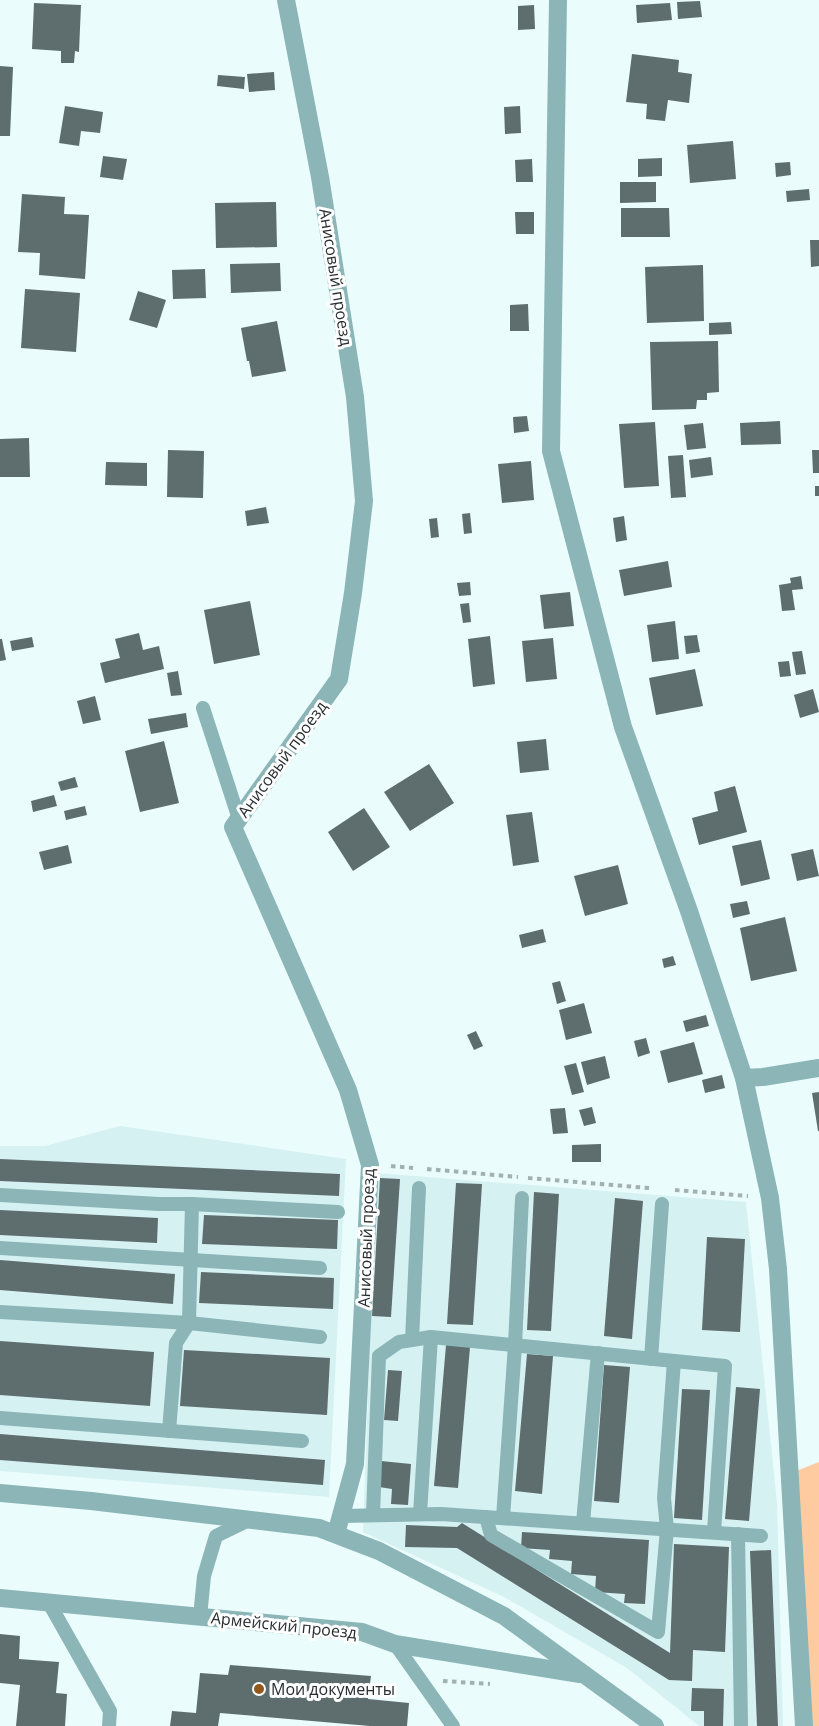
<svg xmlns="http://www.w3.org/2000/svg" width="819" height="1726" font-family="'Open Sans',sans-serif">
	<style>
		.built { fill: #d6f1f2 }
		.green { fill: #fecba1 }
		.building { fill: #5e6d6e }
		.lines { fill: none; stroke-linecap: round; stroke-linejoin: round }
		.path { stroke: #a3b0b1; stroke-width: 4; stroke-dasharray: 4.5 4.5; stroke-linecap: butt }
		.lane { stroke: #8bb5b7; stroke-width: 14 }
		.street { stroke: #8bb5b7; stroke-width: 18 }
		.poi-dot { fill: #935719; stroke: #fff; stroke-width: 2 }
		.labels { text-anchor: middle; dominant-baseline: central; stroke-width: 6; stroke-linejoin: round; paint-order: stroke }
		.street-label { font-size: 16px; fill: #282e2f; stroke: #fff }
		.poi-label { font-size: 16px; fill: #282e2f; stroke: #fff; text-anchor: start }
	</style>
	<rect width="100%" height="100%" fill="#ebfcfd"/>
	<g class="built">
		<path d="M120,1126L346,1159L329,1497L0,1471V1146H45Z"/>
		<path d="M376,1173L746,1202L777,1503L783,1726H699L627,1668L504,1597L363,1532Z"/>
	</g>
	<path class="green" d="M819,1462V1726H810L796,1471Z"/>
	<g class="building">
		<path d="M700,1L702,17L678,19L677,2Z"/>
		<path d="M34,3L81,5L79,52L75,51L74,63H61V51L32,49Z"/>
		<path d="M670,3L672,20L637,23L636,5Z"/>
		<path d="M534,5L535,29L518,30V6Z"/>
		<path d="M632,54L679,60L678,72L692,74L689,103L668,100L665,121L646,119L647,104L626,102Z"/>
		<path d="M0,66L13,67L10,136H0Z"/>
		<path d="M274,72L275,90L249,92L247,74Z"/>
		<path d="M218,75L245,77L244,89L217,86Z"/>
		<path d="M65,106L103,112L100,133L81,131L79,146L59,143Z"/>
		<path d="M520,106L521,133L505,134L504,107Z"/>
		<path d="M733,141L736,179L690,183L687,145Z"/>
		<path d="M103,156L127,159L123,180L100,177Z"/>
		<path d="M662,158V176L638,177V159Z"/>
		<path d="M532,159L533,182H516L515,160Z"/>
		<path d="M790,162L791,175L776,177L775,163Z"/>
		<path d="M620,182H656V202L620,203Z"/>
		<path d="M809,189L810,200L787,202L786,191Z"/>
		<path d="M22,194L65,197L64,214L89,215L85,279L39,275L40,253L18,252Z"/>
		<path d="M276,202L277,247L216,248L215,203Z"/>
		<path d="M621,208H669L670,237H621Z"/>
		<path d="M515,212H534V234H516Z"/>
		<path d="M810,240H819V266L811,267Z"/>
		<path d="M280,263L281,291L231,293L230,264Z"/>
		<path d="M703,265L704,321L647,323L645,267Z"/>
		<path d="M205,269L206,298L173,299L172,270Z"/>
		<path d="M25,289L80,293L76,352L21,348Z"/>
		<path d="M138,291L166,300L157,328L129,320Z"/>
		<path d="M528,304L529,331H510V305Z"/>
		<path d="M277,321L286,371L252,377L249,361H247L241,328Z"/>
		<path d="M731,322L732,334L709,335V323Z"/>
		<path d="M718,341L719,392L707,393V400H697L696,409L652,410L650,342Z"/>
		<path d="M527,416L529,431L514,433L513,417Z"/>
		<path d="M780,421L781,444L741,445L740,423Z"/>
		<path d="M655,422L659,486L624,488L619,424Z"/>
		<path d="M703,423L706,448L687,450L684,425Z"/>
		<path d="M29,438L30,477H0V439Z"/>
		<path d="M168,450L204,451L203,498L167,497Z"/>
		<path d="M812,450H819V473H813Z"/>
		<path d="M683,455L686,497L671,498L668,456Z"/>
		<path d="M711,457L713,475L691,478L689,460Z"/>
		<path d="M531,461L534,500L502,503L498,464Z"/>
		<path d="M106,462L147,463V486L105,485Z"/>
		<rect x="815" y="486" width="4" height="10"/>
		<path d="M266,507L269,523L247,526L245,511Z"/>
		<path d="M470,513L472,533L464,534L462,514Z"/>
		<path d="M624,516L627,540L616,542L613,518Z"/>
		<path d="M437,518L439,537L431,538L429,519Z"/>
		<path d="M668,561L672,587L624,596L619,570Z"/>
		<path d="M801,576L803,589L792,590L795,610L782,611L779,585L791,583L790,578Z"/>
		<path d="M470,582L471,595L459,596L457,583Z"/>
		<path d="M570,592L574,626L544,629L540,595Z"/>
		<path d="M250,601L260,655L214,664L204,610Z"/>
		<path d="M469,603L471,622L463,623L460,604Z"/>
		<path d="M675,621L679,659L652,662L647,625Z"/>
		<path d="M139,633L143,650L159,646L164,669L105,683L100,663L120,658L115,639Z"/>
		<path d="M697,635L700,652L686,654L684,636Z"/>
		<path d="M490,636L495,684L473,687L468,639Z"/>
		<path d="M32,637L34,647L12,651L10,641Z"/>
		<path d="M553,638L557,679L526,682L522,641Z"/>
		<path d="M0,639H2L6,660L0,661Z"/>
		<path d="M802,651L806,674L796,675L792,652Z"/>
		<path d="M789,661L791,676L780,677L778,662Z"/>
		<path d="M695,669L703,706L656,715L649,678Z"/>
		<path d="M178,671L182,695L171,696L167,673Z"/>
		<path d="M813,689L819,712L800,718L794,695Z"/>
		<path d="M95,696L101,720L83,724L77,701Z"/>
		<path d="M186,713L188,727L151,734L148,719Z"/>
		<path d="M546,739L549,770L520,773L517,742Z"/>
		<path d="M164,741L179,803L140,812L125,751Z"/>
		<path d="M429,764L454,803L410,831L384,792Z"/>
		<path d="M75,777L78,787L61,791L58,782Z"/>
		<path d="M735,786L747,832L699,845L692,818L718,811L714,792Z"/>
		<path d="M54,795L57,806L33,812L31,801Z"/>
		<path d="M85,806L87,815L66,820L64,811Z"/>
		<path d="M364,808L390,847L353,871L328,832Z"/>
		<path d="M532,812L539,862L513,866L506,815Z"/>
		<path d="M761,840L770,879L741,886L732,846Z"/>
		<path d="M68,845L72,863L44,870L39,852Z"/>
		<path d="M813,849L819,876L797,881L791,854Z"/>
		<path d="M618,865L628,904L585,916L574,876Z"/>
		<path d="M747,901L750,914L733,918L730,904Z"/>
		<path d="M785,917L797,971L751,981L740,928Z"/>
		<path d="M543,929L546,942L522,948L519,935Z"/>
		<path d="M673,956L676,965L664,968L662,959Z"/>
		<path d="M560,981L566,1001L557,1004L552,983Z"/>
		<path d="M584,1003L592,1033L566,1040L559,1010Z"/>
		<path d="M706,1015L709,1026L686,1032L683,1021Z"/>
		<path d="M476,1031L483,1046L474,1050L467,1035Z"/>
		<path d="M646,1038L650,1053L638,1057L634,1041Z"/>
		<path d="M694,1042L703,1074L668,1083L660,1051Z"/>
		<path d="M605,1056L610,1078L587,1085L581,1062Z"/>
		<path d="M576,1063L584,1092L572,1095L564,1066Z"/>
		<path d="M722,1075L725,1088L705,1093L702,1080Z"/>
		<path d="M819,1092V1131H818L812,1093Z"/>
		<path d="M592,1107L596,1123L584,1126L579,1110Z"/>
		<path d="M565,1108L568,1133L553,1134L550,1109Z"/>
		<path d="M601,1144V1162H572V1145Z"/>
		<path d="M0,1159L340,1174L339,1196L0,1181Z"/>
		<path d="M380,1178L400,1179L391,1317L372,1316Z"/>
		<path d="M456,1183L482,1184L473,1325L447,1324Z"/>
		<path d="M534,1192L559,1194L551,1331L527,1330Z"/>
		<path d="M615,1198L643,1201L632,1339L604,1336Z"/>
		<path d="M0,1210L158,1218L157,1243L0,1235Z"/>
		<path d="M204,1215L338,1220L337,1249L202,1244Z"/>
		<path d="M707,1237L745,1239L740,1332L702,1330Z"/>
		<path d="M0,1260L175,1274L173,1304L0,1290Z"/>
		<path d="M201,1272L334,1278L333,1309L199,1303Z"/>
		<path d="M0,1341L154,1352L150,1406L0,1395Z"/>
		<path d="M446,1345L470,1347L458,1488L434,1486Z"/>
		<path d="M184,1350L330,1358L327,1415L180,1406Z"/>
		<path d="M527,1354L553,1356L542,1494L515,1491Z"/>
		<path d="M604,1365L630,1367L619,1503L594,1501Z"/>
		<path d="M388,1370L402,1371L398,1421L384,1420Z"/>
		<path d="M736,1387L760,1389L749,1521L725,1519Z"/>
		<path d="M682,1389L710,1390L702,1520L674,1518Z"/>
		<path d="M0,1434L325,1460L323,1485L0,1460Z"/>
		<path d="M381,1461L411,1464L408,1505L391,1504L392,1489L379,1487Z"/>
		<path d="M462,1523L670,1653L674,1544L729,1547L725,1652L693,1650L692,1681L669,1680L457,1548L405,1547L406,1525L457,1527Z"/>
		<path d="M522,1532L649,1540L645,1604L624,1603L625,1594L595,1592L596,1576L571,1574L572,1561L549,1559L550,1550L521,1548Z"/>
		<path d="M771,1550L778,1726H757L750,1551Z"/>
		<path d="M0,1634L20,1636L19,1659L59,1662L56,1693L67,1694L65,1726H16L20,1685L0,1683Z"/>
		<path d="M230,1665L371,1676L368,1699L409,1703L407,1726H370L220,1713L218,1726H170L172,1711L196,1713L200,1673L228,1675Z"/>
		<path d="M692,1688L724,1689L723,1726H704V1711H691Z"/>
	</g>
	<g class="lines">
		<g class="path">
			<path d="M391,1166L413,1168"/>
			<path d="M427,1169L518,1177"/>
			<path d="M528,1178L649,1188"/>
			<path d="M675,1190L748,1196"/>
			<path d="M443,1681L490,1684"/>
		</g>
		<g class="lane">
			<path d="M203,708L239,819"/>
			<path d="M0,1195L159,1204H192"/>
			<path d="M0,1248L320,1268"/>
			<path d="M0,1312L189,1323L320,1337"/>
			<path d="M412,1340L419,1188"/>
			<path d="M651,1359L662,1204"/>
			<path d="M0,1418L302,1441"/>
			<path d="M169,1431L176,1343L189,1323L192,1204L338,1212"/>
			<path d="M420,1514L431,1337"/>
			<path d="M373,1515L379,1356L399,1342L431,1337L725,1366L714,1532"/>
			<path d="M341,1516L441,1514L761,1536"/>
			<path d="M486,1517L491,1535L658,1632L667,1529L664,1498L674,1361"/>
			<path d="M503,1518L515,1345L522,1198"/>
			<path d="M583,1523L598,1353"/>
			<path d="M738,1534L741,1726"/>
			<path d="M49,1603L110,1711L109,1726"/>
			<path d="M200,1617L204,1576L216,1536L249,1520"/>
			<path d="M395,1644L453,1726"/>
		</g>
		<g class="street">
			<path d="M286,0L320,177L355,397L364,501L353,593L339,679L233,827L348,1090L370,1165L355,1464L336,1534"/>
			<path d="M558,0L551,451L623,727L689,911L744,1078L770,1198L778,1269L804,1726"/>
			<path d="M744,1078L763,1077L819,1068"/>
			<path d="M0,1493L91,1501L319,1528L379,1551L504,1616L655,1726"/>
			<path d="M0,1598L362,1632L395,1644L580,1674"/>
		</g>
	</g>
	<circle class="poi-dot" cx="259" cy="1689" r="6"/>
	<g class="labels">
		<g class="street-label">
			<text transform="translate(336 277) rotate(81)">Анисовый проезд</text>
			<text transform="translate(282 759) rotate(-54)">Анисовый проезд</text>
			<text transform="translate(366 1238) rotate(-88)">Анисовый проезд</text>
			<text transform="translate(284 1625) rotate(6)">Армейский проезд</text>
		</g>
		<g class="poi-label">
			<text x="271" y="1689">Мои документы</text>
		</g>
	</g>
</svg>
